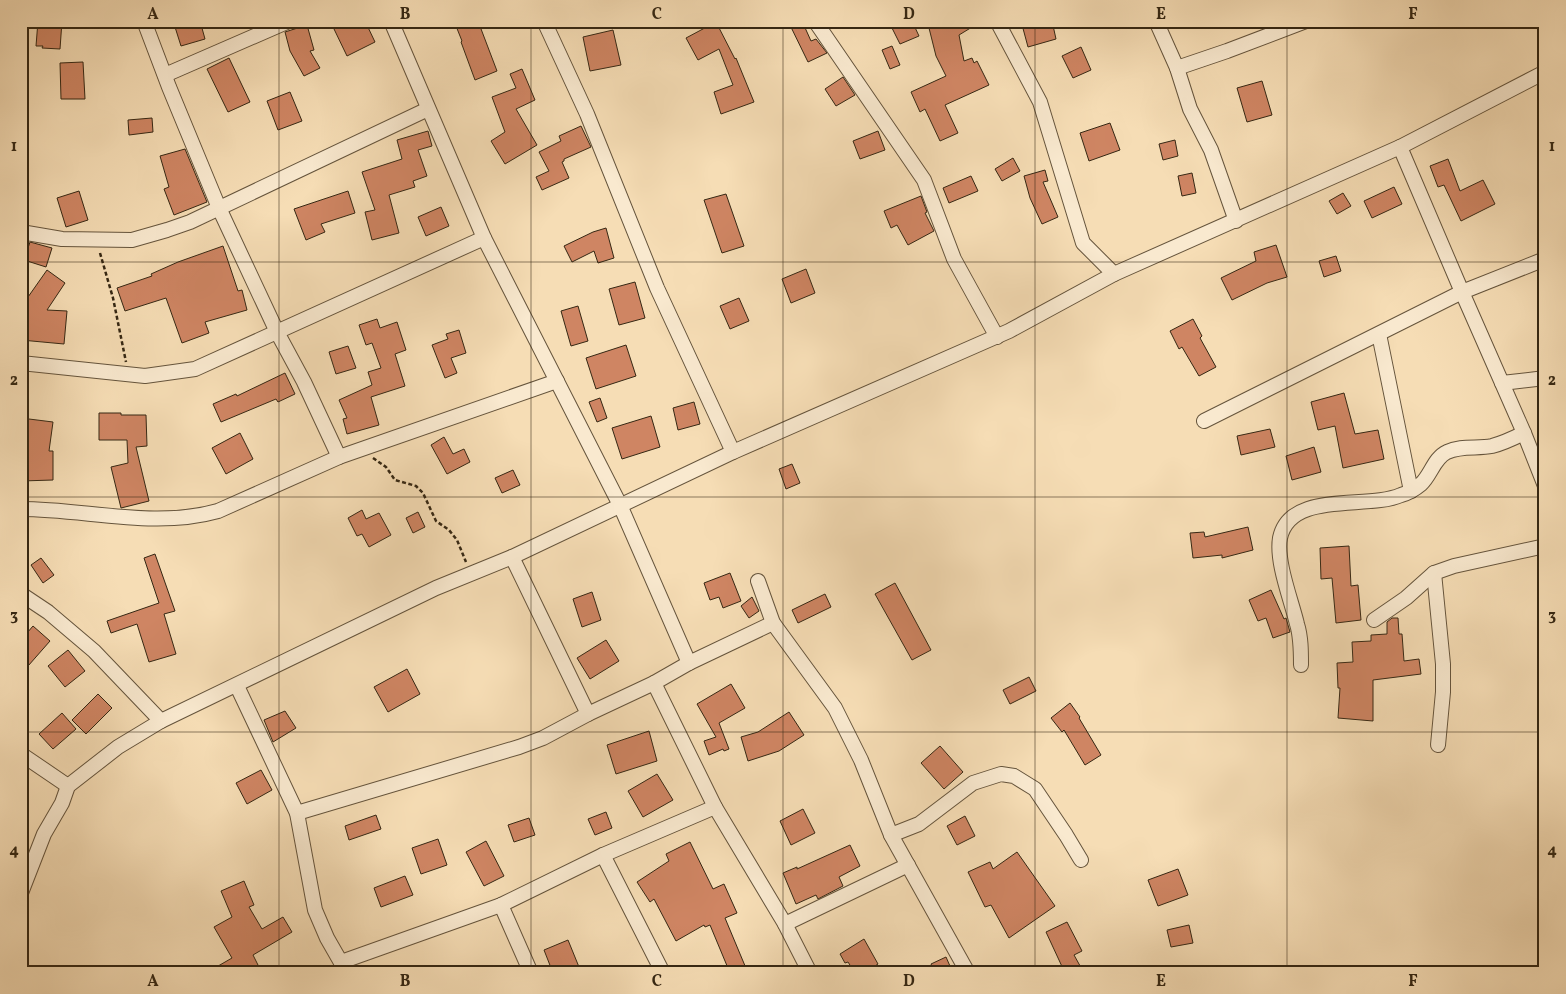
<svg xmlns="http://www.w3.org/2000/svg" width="1566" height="994" font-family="Vollkorn,serif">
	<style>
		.building { fill: #cf8563; stroke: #352713 }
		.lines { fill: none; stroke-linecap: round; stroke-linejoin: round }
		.street-casing { stroke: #65543c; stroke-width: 16 }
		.path { stroke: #352713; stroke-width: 2.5; stroke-dasharray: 4 2.5; stroke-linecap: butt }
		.street { stroke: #f9e9cf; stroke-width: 14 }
		.grid { fill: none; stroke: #352713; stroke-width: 1; stroke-opacity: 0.55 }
		.neatline { fill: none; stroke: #352713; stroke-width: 2 }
		.grid-label { font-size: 16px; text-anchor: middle; font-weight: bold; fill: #352713 }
	</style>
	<rect width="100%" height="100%" fill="#f6ddb5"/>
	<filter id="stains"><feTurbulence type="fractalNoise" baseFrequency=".004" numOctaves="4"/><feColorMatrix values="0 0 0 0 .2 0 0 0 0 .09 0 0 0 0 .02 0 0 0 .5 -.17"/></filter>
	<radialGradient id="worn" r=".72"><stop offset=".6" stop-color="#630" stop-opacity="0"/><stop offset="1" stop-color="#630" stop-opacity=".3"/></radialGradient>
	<g class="building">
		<path d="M38,21H62L60,49L42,48L43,46H36Z"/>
		<path d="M193,21H200L205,39L181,46L175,27Z"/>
		<path d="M349,21H365L375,42L347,56L334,29Z"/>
		<path d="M454,21H478L497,71L475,80L461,42L462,41Z"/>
		<path d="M788,21H802L811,41L816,39L827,53L808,62Z"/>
		<path d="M903,21H912L919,36L900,44L891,26Z"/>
		<path d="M958,21H982L959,35L964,61L972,58L974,63L977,61L989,85L945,105L958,133L940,141L925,109L920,112L911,92L946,76L936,56L929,28Z"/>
		<path d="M1021,21H1052L1056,39L1028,47Z"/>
		<path d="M716,22L735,59L736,58L754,102L721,114L714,92L733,85L719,49L698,60L686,38Z"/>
		<path d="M307,25L314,50L310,51L320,68L304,76L290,51L285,32Z"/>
		<path d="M613,30L621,65L590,71L583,37Z"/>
		<path d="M892,46L900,65L890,69L882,50Z"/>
		<path d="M1081,47L1091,70L1073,78L1062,56Z"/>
		<path d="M229,58L250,102L228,112L207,69Z"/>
		<path d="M83,62L85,99H61L60,63Z"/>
		<path d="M522,69L535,100L516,109L537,145L505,164L491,141L505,132L492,97L516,88L510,74Z"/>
		<path d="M843,77L855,95L836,106L825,89Z"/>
		<path d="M1262,81L1272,115L1247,122L1237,88Z"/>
		<path d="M290,92L302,121L278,130L267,101Z"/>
		<path d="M152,118L153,132L129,135L128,120Z"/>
		<path d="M1110,123L1120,150L1089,161L1080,133Z"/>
		<path d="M581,126L591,147L564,159V161L562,162L569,178L542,190L536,177L549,171L539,152L561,141L559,136Z"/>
		<path d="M428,131L432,146L418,150L427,176L413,181L415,187L389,195L399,233L372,240L365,212L375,210L362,172L402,159L397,140Z"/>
		<path d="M878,131L885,150L860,159L853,141Z"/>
		<path d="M1175,140L1178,156L1163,160L1159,144Z"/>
		<path d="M185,149L207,202L174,215L164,189L169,187L160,156Z"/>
		<path d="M1013,158L1020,171L1002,181L995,169Z"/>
		<path d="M1448,159L1460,191L1483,180L1495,204L1461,221L1444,185L1438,187L1430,166Z"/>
		<path d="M1045,170L1048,181L1043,182L1058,217L1042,224L1030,198L1024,176Z"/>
		<path d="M1192,173L1196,193L1182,196L1178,176Z"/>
		<path d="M971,176L978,191L949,203L943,188Z"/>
		<path d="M1394,187L1402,204L1372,218L1364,201Z"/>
		<path d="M79,191L88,220L66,227L57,198Z"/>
		<path d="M348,191L355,213L321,224L325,232L306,240L294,209Z"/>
		<path d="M1343,193L1351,206L1337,214L1329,201Z"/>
		<path d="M726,194L744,246L722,253L704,200Z"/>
		<path d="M921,196L927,212L925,213L934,231L908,245L897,225L891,228L884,211Z"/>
		<path d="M441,207L449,226L426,236L418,217Z"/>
		<path d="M606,228L614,258L598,263L594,251L572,262L564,246L593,232Z"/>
		<path d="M30,242L52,248L46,267L24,260Z"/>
		<path d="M1276,245L1287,277L1267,283L1232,300L1221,278L1256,261L1254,252Z"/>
		<path d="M223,246L238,291L242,290L247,310L205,322L209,333L182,343L166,298L125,311L117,288L152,276L151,274L178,262Z"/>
		<path d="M1336,256L1341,271L1324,277L1319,261Z"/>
		<path d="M806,269L815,293L791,303L782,279Z"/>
		<path d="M47,270L65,283L47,310L67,311L64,344L21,340V307Z"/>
		<path d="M635,282L645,318L619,325L609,289Z"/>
		<path d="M739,298L749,321L730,329L720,306Z"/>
		<path d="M578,306L588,341L571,346L561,311Z"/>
		<path d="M377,319L380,328L397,322L406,350L395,354L405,386L371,397L379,425L347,434L343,419L347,418L339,400L372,385L368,372L381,368L372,343L366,345L359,325Z"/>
		<path d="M1193,319L1202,336L1200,338L1216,367L1199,376L1182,347L1179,349L1170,331Z"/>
		<path d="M459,330L466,353L451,358L457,373L445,378L432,345L448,339L446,334Z"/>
		<path d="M626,345L636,376L596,389L586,358Z"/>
		<path d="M348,346L356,368L336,374L329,352Z"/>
		<path d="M285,373L295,394L278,402L276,399L221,422L213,404L236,394L237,396Z"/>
		<path d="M1344,393L1355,434L1378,430L1384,459L1343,468L1335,426L1318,430L1311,402Z"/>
		<path d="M600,398L607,418L597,422L589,402Z"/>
		<path d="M694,402L700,424L678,430L673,408Z"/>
		<path d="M99,413H121V415H146L147,446L136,447L149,501L121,508L111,467L128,463L127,440H99Z"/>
		<path d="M651,416L660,447L622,459L612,428Z"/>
		<path d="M21,418L53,422L49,451H53V480L21,481Z"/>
		<path d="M1270,429L1275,447L1241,455L1237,436Z"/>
		<path d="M240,433L253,459L226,474L212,448Z"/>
		<path d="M444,437L453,454L464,449L470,462L447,474L431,445Z"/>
		<path d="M1314,447L1321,472L1292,480L1286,456Z"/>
		<path d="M792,464L800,483L786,489L779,469Z"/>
		<path d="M513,470L520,485L502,493L495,478Z"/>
		<path d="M362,510L366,519L379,513L391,535L369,547L362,534L357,536L348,518Z"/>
		<path d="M418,512L425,527L413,533L406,518Z"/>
		<path d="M1248,527L1253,550L1222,558V555L1193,558L1190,533L1204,532L1205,537Z"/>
		<path d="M1349,546L1351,586L1358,585L1361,620L1336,623L1332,578L1321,579L1320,548Z"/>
		<path d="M155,554L175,611L164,614L176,654L149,662L137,624L111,633L107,621L159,603L144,558Z"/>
		<path d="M41,558L54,575L43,583L31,565Z"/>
		<path d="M730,573L741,601L723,608L719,597L710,600L704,583Z"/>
		<path d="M895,583L931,650L912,660L875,594Z"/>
		<path d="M1271,590L1284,619L1286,618L1290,632L1273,638L1266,618L1258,621L1249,600Z"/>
		<path d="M592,592L601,620L582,627L573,599Z"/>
		<path d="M825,594L831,607L798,623L792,610Z"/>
		<path d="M752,597L759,611L749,618L741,606Z"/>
		<path d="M1392,618H1398L1399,634H1402L1404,661L1419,659L1421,674L1373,680V721L1338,718L1340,688H1338L1337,663L1353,662L1352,642L1371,641V635L1387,634V622Z"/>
		<path d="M33,626L50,641L21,674V640Z"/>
		<path d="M606,640L619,661L590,679L577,658Z"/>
		<path d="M68,650L85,671L65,687L48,666Z"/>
		<path d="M407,669L420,694L388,712L374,687Z"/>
		<path d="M1029,677L1036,691L1010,704L1003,690Z"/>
		<path d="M731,684L745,708L719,723L729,749L724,751L723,749L709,755L704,741L716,737L697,704Z"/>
		<path d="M98,694L112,708L86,734L72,720Z"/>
		<path d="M1070,703L1080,717L1079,718L1101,755L1085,765L1064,730L1062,732L1051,718Z"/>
		<path d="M285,711L296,728L273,742L264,720Z"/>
		<path d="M789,712L804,735L779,751L748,761L741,737L758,732Z"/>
		<path d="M62,713L76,729L53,749L39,734Z"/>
		<path d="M649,731L657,761L616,774L607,745Z"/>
		<path d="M940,746L963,772L944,789L921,763Z"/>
		<path d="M261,770L272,790L247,804L236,783Z"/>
		<path d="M657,774L673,800L643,817L628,791Z"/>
		<path d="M803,809L815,833L791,845L780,821Z"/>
		<path d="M606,812L612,828L595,835L588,819Z"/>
		<path d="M376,815L381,829L349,840L345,826Z"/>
		<path d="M965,816L975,836L957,845L947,826Z"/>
		<path d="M529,818L535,835L514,842L508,825Z"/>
		<path d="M438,839L447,865L421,874L412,848Z"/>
		<path d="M486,841L504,876L484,886L466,852Z"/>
		<path d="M690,842L713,889L724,884L737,913L725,918L748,973H730L710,925L705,927L704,925L676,941L654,899L650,902L637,882L669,861L666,854Z"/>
		<path d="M850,845L860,866L839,877L843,886L818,899L816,895L796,904L783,873L797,867V869Z"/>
		<path d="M1017,852L1055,906L1009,938L991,905L985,907L968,872L990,862L993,869Z"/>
		<path d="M1178,869L1188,895L1158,906L1148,880Z"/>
		<path d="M405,876L413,895L381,907L374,888Z"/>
		<path d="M244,881L254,905L249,907L262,929L283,917L292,932L253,955L258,965L245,973H206L232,958L214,927L232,917L221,891Z"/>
		<path d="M1067,922L1082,951L1074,955L1084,973H1065L1046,932Z"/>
		<path d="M1189,925L1193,943L1171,947L1167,930Z"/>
		<path d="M864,939L878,964L864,973H855L848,962L845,963L840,954Z"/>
		<path d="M568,940L579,967L565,973H553L544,950Z"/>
		<path d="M946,957L953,973H935L931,964Z"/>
	</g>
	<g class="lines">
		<defs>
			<g id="street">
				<path d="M144,21L169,87L219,208L277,332L304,382L339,457"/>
				<path d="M391,21L484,238L620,505L689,663"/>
				<path d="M544,21L587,114L657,288L733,452"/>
				<path d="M815,21L924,180L954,259L997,337"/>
				<path d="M997,21L1040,102L1083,243L1114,274"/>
				<path d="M1156,21L1177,68L1190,109L1211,150L1236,221"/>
				<path d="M1177,68L1227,51L1306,21"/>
				<path d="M165,75L289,21"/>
				<path d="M1400,147L1462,292L1524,433L1545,486"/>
				<path d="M21,232L62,239L132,240L167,230L190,222L428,109"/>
				<path d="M1379,334L1411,491"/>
				<path d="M21,363L145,376L195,369L484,238"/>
				<path d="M1502,383L1545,378"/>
				<path d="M1204,421L1462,292L1545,259"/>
				<path d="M21,509C86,509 154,529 218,511L339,457L557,381"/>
				<path d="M512,557L588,714"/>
				<path d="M1434,573L1443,664V692L1438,745"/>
				<path d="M758,581L773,623L835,708L861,760L891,835L968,973"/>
				<path d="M21,594L48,612L94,651L161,721"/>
				<path d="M1374,620L1406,598L1434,573L1454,566L1545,546"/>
				<path d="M1301,665C1301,651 1301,637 1297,624C1291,599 1276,562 1280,538C1290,490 1367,510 1401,495C1408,493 1415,489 1421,484C1431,475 1434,458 1447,452C1461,445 1478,449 1492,446C1504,443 1514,438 1524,433"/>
				<path d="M654,683L715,807L785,924L810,973"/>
				<path d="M237,686L297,813L315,910L327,938L347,973"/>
				<path d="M21,754L68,786"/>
				<path d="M297,813L519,747L543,738L588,714L654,683L689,663L773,623"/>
				<path d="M891,835L919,824L973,783L1001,774L1014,776L1035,789L1066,835L1081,860"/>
				<path d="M603,855L663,973"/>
				<path d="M21,893L44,834L62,803L68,786L118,747L161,721L436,588L512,557L733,452L1009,331L1114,274L1400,147L1545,72"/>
				<path d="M501,905L531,973"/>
				<path d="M785,924L908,865"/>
				<path d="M341,962L501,905L603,855L715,807"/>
			</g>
		</defs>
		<use href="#street" class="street-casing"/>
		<g class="path">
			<path d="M100,253L113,298L126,362"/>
			<path d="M373,458L386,467L395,480L416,486L423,493L436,521L449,530L457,540L466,562"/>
		</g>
		<use href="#street" class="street"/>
	</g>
	<path class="grid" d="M279,21V973M531,21V973M783,21V973M1035,21V973M1287,21V973M21,262H1545M21,497H1545M21,732H1545"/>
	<rect width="1566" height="994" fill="none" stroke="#f6ddb5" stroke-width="55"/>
	<rect x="28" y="28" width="1510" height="938" class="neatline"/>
	<g class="grid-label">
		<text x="153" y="19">A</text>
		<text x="405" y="19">B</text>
		<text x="657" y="19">C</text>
		<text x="909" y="19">D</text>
		<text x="1161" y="19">E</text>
		<text x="1413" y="19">F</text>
		<text x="14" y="151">1</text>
		<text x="1552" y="151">1</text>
		<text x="14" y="385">2</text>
		<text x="1552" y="385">2</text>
		<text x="14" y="620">3</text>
		<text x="1552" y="620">3</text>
		<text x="14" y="855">4</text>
		<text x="1552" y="855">4</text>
		<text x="153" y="986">A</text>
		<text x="405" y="986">B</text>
		<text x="657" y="986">C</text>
		<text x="909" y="986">D</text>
		<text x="1161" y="986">E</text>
		<text x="1413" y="986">F</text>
	</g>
	<rect width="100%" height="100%" filter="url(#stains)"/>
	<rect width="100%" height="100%" fill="url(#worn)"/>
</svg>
